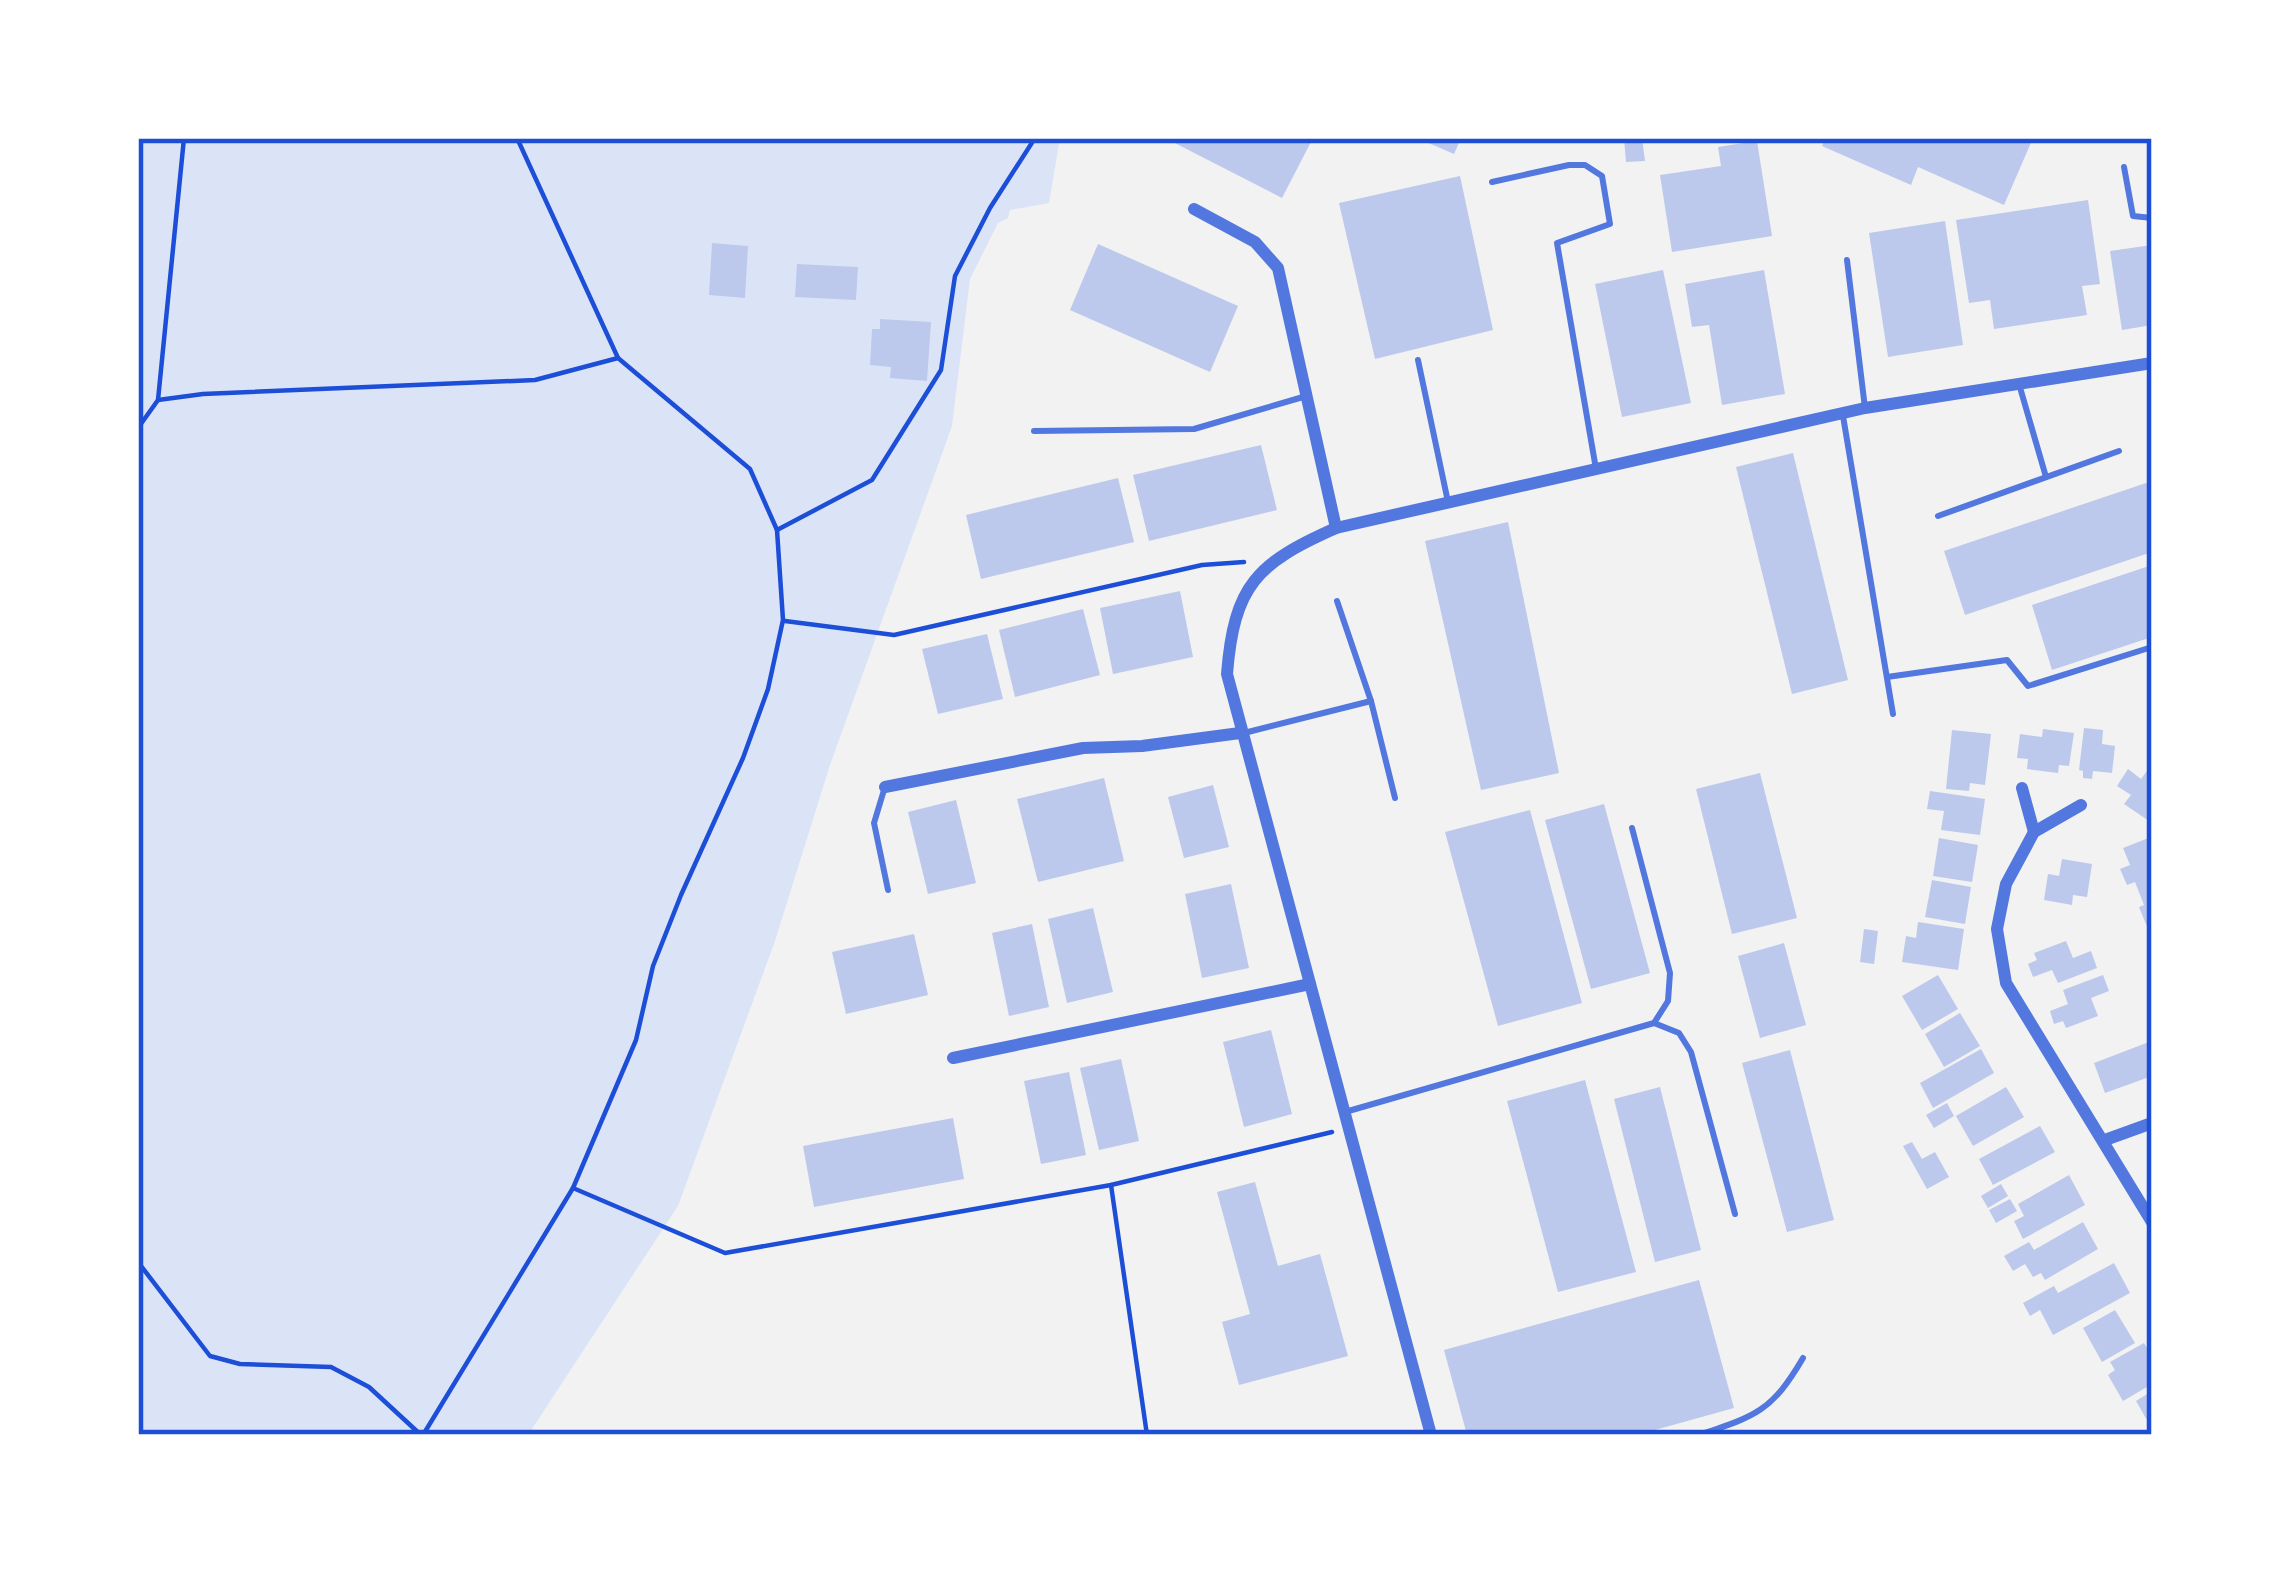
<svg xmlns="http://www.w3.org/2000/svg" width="2290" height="1573" font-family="'Alegreya Sans',sans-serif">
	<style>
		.green { fill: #dbe4f7 }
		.building { fill: #bdc9ec }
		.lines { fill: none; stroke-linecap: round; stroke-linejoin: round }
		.path { stroke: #1d4ed8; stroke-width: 4.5 }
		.service { stroke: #5277de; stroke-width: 6 }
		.minor { stroke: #5277de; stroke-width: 12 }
		.neatline { fill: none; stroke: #1d4ed8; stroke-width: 4.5 }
	</style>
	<rect width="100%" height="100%" fill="#f2f2f2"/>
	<path class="green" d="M138,138H1060L1049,203L1010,210L1008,218L998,223L970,279L952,426L830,765L775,941L678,1206L528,1435H138Z"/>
	<g class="building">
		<path d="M1165,138H1313L1282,198Z"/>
		<path d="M1417,138H1461L1454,154Z"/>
		<path d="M1624,138H1642L1645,161L1626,162Z"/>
		<path d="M1825,138H2033L2004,205L1918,167L1911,185L1822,146Z"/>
		<path d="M1757,141L1772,236L1672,252L1660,175L1721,166L1718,147Z"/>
		<path d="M1460,176L1493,330L1375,359L1339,203Z"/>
		<path d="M2088,200L2100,284L2082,286L2087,315L1994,329L1990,300L1969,303L1956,220Z"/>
		<path d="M1945,221L1963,345L1888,357L1869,233Z"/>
		<path d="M712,243L748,246L745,298L709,295Z"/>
		<path d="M1098,244L1238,306L1210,372L1070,310Z"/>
		<path d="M2152,245V325L2122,330L2110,251Z"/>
		<path d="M797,264L858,267L856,300L795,297Z"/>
		<path d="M1663,270L1691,403L1622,417L1595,284Z"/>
		<path d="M1764,270L1785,394L1722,405L1709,325L1692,327L1685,284Z"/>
		<path d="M880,319L931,322L927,381L890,378L891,367L870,365L872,329H880Z"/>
		<path d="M1261,445L1277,510L1149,541L1133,475Z"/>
		<path d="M1793,453L1848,680L1792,694L1736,467Z"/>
		<path d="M1118,478L1134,542L981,579L966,515Z"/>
		<path d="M2152,481V552L1965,615L1944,551Z"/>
		<path d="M1508,522L1559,773L1481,790L1425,541Z"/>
		<path d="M2152,565V637L2052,670L2032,605Z"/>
		<path d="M1180,591L1193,657L1113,674L1100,608Z"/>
		<path d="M1083,609L1100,675L1015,697L999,630Z"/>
		<path d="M987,634L1003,699L938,714L922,649Z"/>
		<path d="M2084,728L2103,730L2102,744L2115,746L2112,773L2093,771L2092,779L2083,778V771L2079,770Z"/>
		<path d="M2043,729L2074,733L2069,766L2059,765L2058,773L2027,769L2028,759L2017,758L2020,734L2042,737Z"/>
		<path d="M1952,730L1991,734L1985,785L1970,783L1969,791L1946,789Z"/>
		<path d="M2152,764V823L2124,804L2131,795L2117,786L2128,769L2141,779Z"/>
		<path d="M1760,773L1797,918L1732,934L1696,789Z"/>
		<path d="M1104,778L1124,861L1038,882L1017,799Z"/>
		<path d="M1213,785L1229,847L1184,858L1168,797Z"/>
		<path d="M1930,791L1985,799L1980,835L1941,830L1944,811L1927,809Z"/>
		<path d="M956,800L976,883L928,894L908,812Z"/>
		<path d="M1604,804L1650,973L1591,989L1545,820Z"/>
		<path d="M1530,810L1582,1003L1498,1026L1445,832Z"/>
		<path d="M2151,837L2152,839V939L2139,907L2144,905L2135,882L2127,885L2120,869L2130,865L2123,848Z"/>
		<path d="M1939,838L1978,845L1972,882L1933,876Z"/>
		<path d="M2062,859L2092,864L2087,897L2073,895L2072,905L2044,900L2048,874L2059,876Z"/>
		<path d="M1932,880L1971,887L1965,924L1925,917Z"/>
		<path d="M1231,884L1249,968L1202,978L1185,894Z"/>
		<path d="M1093,908L1113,992L1067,1003L1048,919Z"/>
		<path d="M1918,922L1964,929L1958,970L1902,962L1906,936L1916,938Z"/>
		<path d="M1032,924L1049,1007L1009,1016L992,933Z"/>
		<path d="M1864,929L1878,931L1874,964L1860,962Z"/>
		<path d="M914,934L928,995L846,1014L832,952Z"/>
		<path d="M2066,941L2073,958L2091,951L2097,968L2058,983L2052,970L2033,977L2028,964L2037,960L2034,953Z"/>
		<path d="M1784,943L1806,1025L1760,1038L1738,956Z"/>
		<path d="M1938,975L1958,1009L1922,1030L1902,996Z"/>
		<path d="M2103,975L2109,991L2091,998L2098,1016L2066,1028L2063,1021L2054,1024L2050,1011L2068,1004L2063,990Z"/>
		<path d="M1960,1013L1980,1046L1944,1067L1925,1034Z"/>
		<path d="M1271,1030L1292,1114L1244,1127L1223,1042Z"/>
		<path d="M2149,1042L2152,1076L2105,1093L2094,1063Z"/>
		<path d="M1981,1049L1994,1073L1933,1108L1920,1083Z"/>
		<path d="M1790,1050L1834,1220L1787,1232L1742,1063Z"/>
		<path d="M1121,1059L1139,1141L1099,1150L1080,1068Z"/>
		<path d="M1069,1072L1086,1155L1041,1164L1024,1081Z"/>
		<path d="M1585,1080L1636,1272L1558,1292L1507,1101Z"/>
		<path d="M1660,1087L1701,1250L1655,1262L1614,1099Z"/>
		<path d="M2006,1087L2024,1117L1973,1146L1956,1116Z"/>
		<path d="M1947,1103L1954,1116L1934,1128L1926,1115Z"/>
		<path d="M953,1118L964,1179L814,1207L803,1146Z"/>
		<path d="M2040,1126L2055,1152L1993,1185L1979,1159Z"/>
		<path d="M1912,1142L1922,1159L1935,1152L1949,1177L1927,1189L1903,1146Z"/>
		<path d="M2069,1175L2085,1205L2023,1239L2014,1221L2024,1216L2018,1204Z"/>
		<path d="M1255,1182L1278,1266L1320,1254L1348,1356L1239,1385L1222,1322L1250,1314L1217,1192Z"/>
		<path d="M2001,1184L2008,1196L1988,1208L1981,1196Z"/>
		<path d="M2010,1199L2017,1211L1996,1223L1989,1210Z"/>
		<path d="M2083,1222L2098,1249L2045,1280L2041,1273L2033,1277L2025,1264L2013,1271L2004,1256L2029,1242L2034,1250Z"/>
		<path d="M2114,1263L2130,1293L2053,1335L2040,1310L2030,1316L2023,1303L2054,1286L2058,1293Z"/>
		<path d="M1699,1280L1734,1408L1637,1435H1467L1444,1350Z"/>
		<path d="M2115,1310L2135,1343L2102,1362L2083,1328Z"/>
		<path d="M2144,1343L2152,1356V1384L2123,1401L2108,1375L2115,1370L2110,1362Z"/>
		<path d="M2152,1391V1429L2136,1401Z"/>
	</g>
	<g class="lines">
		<g class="path">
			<path d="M158,400L203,394L535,380L618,358"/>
			<path d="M138,428L158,400L184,138"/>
			<path d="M777,530L872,480L941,370L955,276L990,208L1035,138"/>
			<path d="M785,621L894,635L1202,565L1244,562"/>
			<path d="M1111,1185L1147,1435"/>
			<path d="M573,1188L725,1253L1111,1185L1332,1132"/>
			<path d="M138,1262L210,1356L240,1364L331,1367L369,1387L421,1435"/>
			<path d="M423,1435L573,1188L636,1040L653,966L681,895L743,758L768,689L783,620L777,530L750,469L618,358L517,138"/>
		</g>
		<g class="service">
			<path d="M2124,167L2133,216L2152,218"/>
			<path d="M1492,182L1569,165H1585L1602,176L1610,224L1557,243L1596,469"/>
			<path d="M1847,260L1865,408"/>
			<path d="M1418,360L1448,502"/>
			<path d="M2019,384L2046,477"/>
			<path d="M1843,416L1893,714"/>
			<path d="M1034,431L1194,429L1303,397"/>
			<path d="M1938,516L2119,451"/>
			<path d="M1337,601L1371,701"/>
			<path d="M1887,677L2007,660L2028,686L2152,647"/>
			<path d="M1244,733L1371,701L1395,798"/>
			<path d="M884,790L874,823L888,890"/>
			<path d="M1654,1023L1679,1033L1691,1052L1735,1214"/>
			<path d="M1345,1112L1654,1023L1668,1001L1670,973L1632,828"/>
			<path d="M1699,1435C1756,1416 1772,1411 1803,1358"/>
		</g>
		<g class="minor">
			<path d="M1194,209L1255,242L1278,268L1336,528"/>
			<path d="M885,787L1083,748L1142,746L1240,733"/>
			<path d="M2022,788L2034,832"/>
			<path d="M2081,805L2034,832L2006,884L1997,929L2006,983L2152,1222"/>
			<path d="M953,1058L1310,984"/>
			<path d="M2105,1140L2152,1123"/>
			<path d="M1431,1435L1227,674C1234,585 1257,563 1336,528L1865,408L2152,363"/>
		</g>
	</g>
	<rect width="2290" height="1573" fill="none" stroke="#ffffff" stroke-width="282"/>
	<rect x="141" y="141" width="2008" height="1291" class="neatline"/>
</svg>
